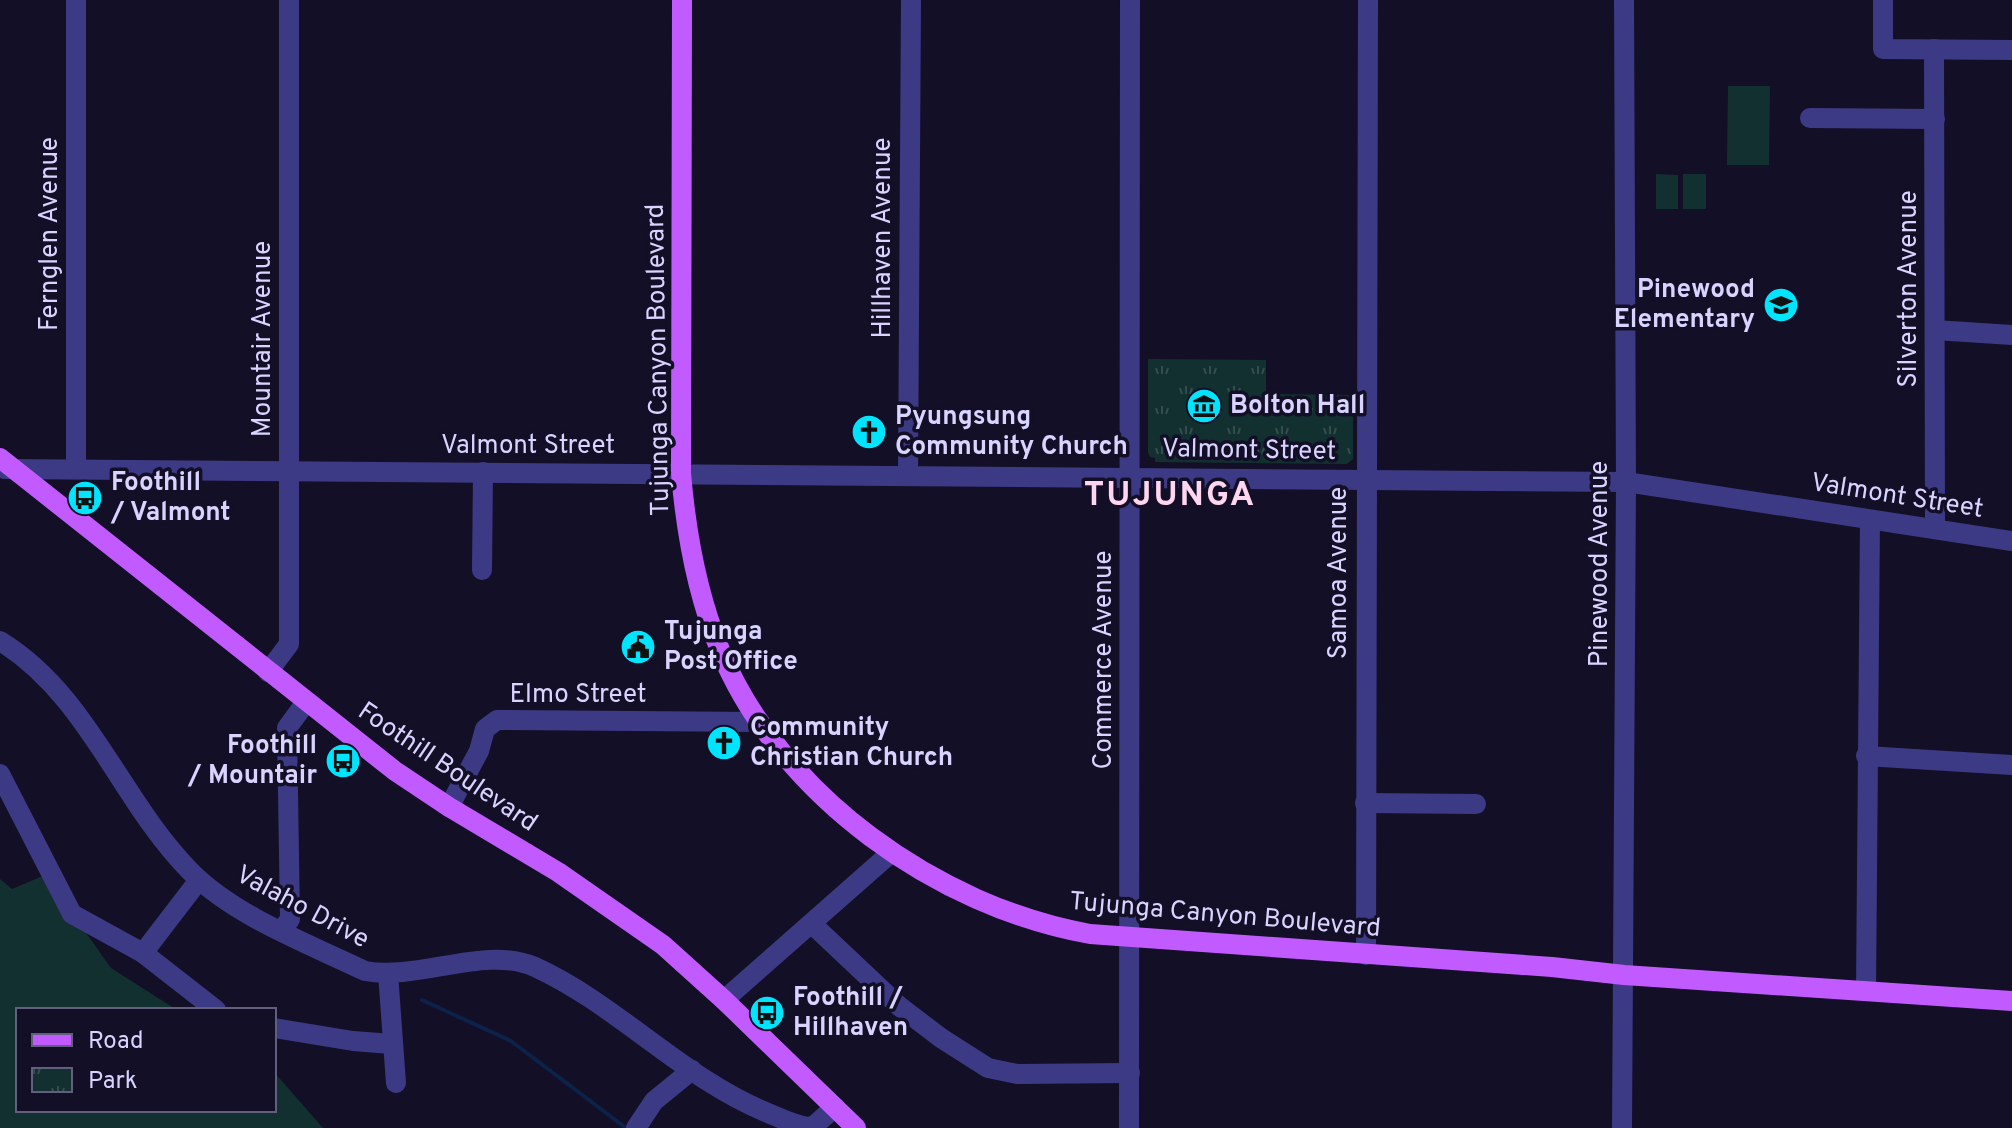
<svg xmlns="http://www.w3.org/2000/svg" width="2012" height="1128" font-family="Overpass,sans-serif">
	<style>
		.green { fill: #12302f }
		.park { fill: url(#park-tufts) }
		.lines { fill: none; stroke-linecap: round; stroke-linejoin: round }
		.stream { stroke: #0c2248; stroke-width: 4 }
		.minor { stroke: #3d3a85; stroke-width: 20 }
		.major { stroke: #c25bff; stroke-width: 20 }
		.labels { text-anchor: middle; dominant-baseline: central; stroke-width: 7; stroke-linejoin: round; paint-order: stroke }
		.street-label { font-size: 26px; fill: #d9d4ff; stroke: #130f26 }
		.poi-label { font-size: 26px; font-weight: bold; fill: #d9d4ff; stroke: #130f26; text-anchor: start }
		.district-label { font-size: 34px; font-weight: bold; letter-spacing: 2px; fill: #ffd6f0; stroke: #130f26 }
	</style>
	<defs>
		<pattern id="park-tufts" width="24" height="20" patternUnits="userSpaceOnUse" patternTransform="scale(2)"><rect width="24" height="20" fill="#12302f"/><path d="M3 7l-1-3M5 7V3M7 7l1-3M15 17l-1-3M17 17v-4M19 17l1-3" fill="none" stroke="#344d4e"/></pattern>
	</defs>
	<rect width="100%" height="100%" fill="#130f26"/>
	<g class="green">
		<path d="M1728,86H1770L1769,165H1727Z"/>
		<path d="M1656,174L1678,175V209H1656Z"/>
		<rect x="1683" y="174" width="23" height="35"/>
		<path d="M45,875L111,968L177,1010H18V1110H274V1072L323,1128H0V879L12,889Z"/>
	</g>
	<path class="park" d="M1148,359L1266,360V394L1353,395V459L1347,464L1155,462V458L1150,457L1148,453Z"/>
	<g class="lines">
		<path class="stream" d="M422,1000L511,1041L626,1128"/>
		<g class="minor">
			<path d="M76,0V469"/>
			<path d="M1883,0V49L2012,50"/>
			<path d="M1934,49L1935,529"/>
			<path d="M1810,118L1935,119"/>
			<path d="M1935,330L2012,335"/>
			<path d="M5,469L1626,482L2012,541"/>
			<path d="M908,476L911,0"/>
			<path d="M482,570L483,472"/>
			<path d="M0,641C88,695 120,800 190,871C234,916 309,944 365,971C419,981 485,945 535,967C618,1005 682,1078 768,1113C780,1118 794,1125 808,1127L815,1125L835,1107"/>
			<path d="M268,672L289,644V0"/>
			<path d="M1866,756L2012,765"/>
			<path d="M0,774L72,914L143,953L216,1010"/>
			<path d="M1365,803L1476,804"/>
			<path d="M449,807L479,751L485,729L497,720L760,722"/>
			<path d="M812,924L899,1006L941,1038L988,1068L1017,1074L1130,1073"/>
			<path d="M282,930L290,919L287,728L306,702"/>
			<path d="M143,953L199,880"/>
			<path d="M1366,955L1368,0"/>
			<path d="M388,973L396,1083"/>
			<path d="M1866,991L1870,520"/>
			<path d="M724,1000L892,852"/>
			<path d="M274,1028L353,1041L392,1044"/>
			<path d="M636,1128L654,1101L692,1070"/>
			<path d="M1129,1128L1130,0"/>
			<path d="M1622,1128L1626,482L1624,0"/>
		</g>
		<g class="major">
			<path d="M682,0L681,473C686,533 697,594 720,650C780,796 938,907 1090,934L1552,967L1624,975L2012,1001"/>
			<path d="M0,458L395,771L449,807L558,872L663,945L724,1000L856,1128"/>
		</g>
	</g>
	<defs>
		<symbol id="school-disc" viewBox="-11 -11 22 22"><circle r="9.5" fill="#00e5ff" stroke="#130f26"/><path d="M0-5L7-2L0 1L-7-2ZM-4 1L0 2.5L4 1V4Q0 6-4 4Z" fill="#111"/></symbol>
		<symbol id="museum-disc" viewBox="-11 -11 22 22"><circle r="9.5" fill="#00e5ff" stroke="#130f26"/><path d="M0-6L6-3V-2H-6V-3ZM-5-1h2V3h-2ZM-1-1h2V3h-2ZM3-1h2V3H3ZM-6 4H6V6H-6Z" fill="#111"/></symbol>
		<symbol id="church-disc" viewBox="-11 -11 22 22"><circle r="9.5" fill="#00e5ff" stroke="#130f26"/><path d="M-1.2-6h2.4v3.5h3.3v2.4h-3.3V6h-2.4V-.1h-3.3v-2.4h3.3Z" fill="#111"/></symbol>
		<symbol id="bus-disc" viewBox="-11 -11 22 22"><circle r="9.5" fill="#00e5ff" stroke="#130f26"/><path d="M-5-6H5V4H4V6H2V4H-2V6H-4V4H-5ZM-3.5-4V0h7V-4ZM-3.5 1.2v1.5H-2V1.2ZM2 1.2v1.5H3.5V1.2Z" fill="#111"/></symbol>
		<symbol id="civic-disc" viewBox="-11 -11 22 22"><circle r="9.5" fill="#00e5ff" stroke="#130f26"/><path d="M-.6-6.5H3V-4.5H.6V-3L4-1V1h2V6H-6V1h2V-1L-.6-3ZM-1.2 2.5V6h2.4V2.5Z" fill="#111"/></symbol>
	</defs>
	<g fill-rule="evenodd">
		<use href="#school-disc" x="1761" y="285" width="40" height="40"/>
		<use href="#museum-disc" x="1184" y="386" width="40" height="40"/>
		<use href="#church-disc" x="849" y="412" width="40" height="40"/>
		<use href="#bus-disc" x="65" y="478" width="40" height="40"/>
		<use href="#civic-disc" x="618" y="627" width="40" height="40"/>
		<use href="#church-disc" x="704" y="723" width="40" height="40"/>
		<use href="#bus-disc" x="323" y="741" width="40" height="40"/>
		<use href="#bus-disc" x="747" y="993" width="40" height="40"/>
	</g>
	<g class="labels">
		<g class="street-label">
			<text transform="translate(50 234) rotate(-90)">Fernglen Avenue</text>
			<text transform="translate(883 238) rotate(-90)">Hillhaven Avenue</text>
			<text transform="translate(1909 289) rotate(-90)">Silverton Avenue</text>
			<text transform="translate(263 339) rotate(-90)">Mountair Avenue</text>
			<text transform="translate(659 360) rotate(-91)">Tujunga Canyon Boulevard</text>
			<text x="528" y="446">Valmont Street</text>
			<text transform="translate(1249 451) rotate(1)">Valmont Street</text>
			<text transform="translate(1897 497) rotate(9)">Valmont Street</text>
			<text transform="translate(1600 564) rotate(-90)">Pinewood Avenue</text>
			<text transform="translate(1339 573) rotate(-90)">Samoa Avenue</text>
			<text transform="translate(1104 660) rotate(-90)">Commerce Avenue</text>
			<text x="578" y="695">Elmo Street</text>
			<text transform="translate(447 768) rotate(34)">Foothill Boulevard</text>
			<text transform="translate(302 908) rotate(28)">Valaho Drive</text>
			<text transform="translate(1225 916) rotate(5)">Tujunga Canyon Boulevard</text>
		</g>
		<g class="poi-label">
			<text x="1755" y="290" text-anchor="end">Pinewood<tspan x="1755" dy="30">Elementary</tspan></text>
			<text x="1230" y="406">Bolton Hall</text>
			<text x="895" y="417">Pyungsung<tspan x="895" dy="30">Community Church</tspan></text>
			<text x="111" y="483">Foothill<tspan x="111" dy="30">/ Valmont</tspan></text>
			<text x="664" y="632">Tujunga<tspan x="664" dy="30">Post Office</tspan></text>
			<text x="750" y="728">Community<tspan x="750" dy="30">Christian Church</tspan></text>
			<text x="317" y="746" text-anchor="end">Foothill<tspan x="317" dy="30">/ Mountair</tspan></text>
			<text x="793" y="998">Foothill /<tspan x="793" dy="30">Hillhaven</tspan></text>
		</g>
		<g class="district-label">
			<text x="1170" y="496">TUJUNGA</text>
		</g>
	</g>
	<rect x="16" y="1008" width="260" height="104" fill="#130f26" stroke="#625e7d" stroke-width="2"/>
	<rect x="32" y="1034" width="40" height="12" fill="#c25bff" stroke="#625e7d" stroke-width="2"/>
	<text x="88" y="1048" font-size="24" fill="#d9d4ff">Road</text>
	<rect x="32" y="1068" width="40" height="24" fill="url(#park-tufts)" stroke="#625e7d" stroke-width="2"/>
	<text x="88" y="1088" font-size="24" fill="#d9d4ff">Park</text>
</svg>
